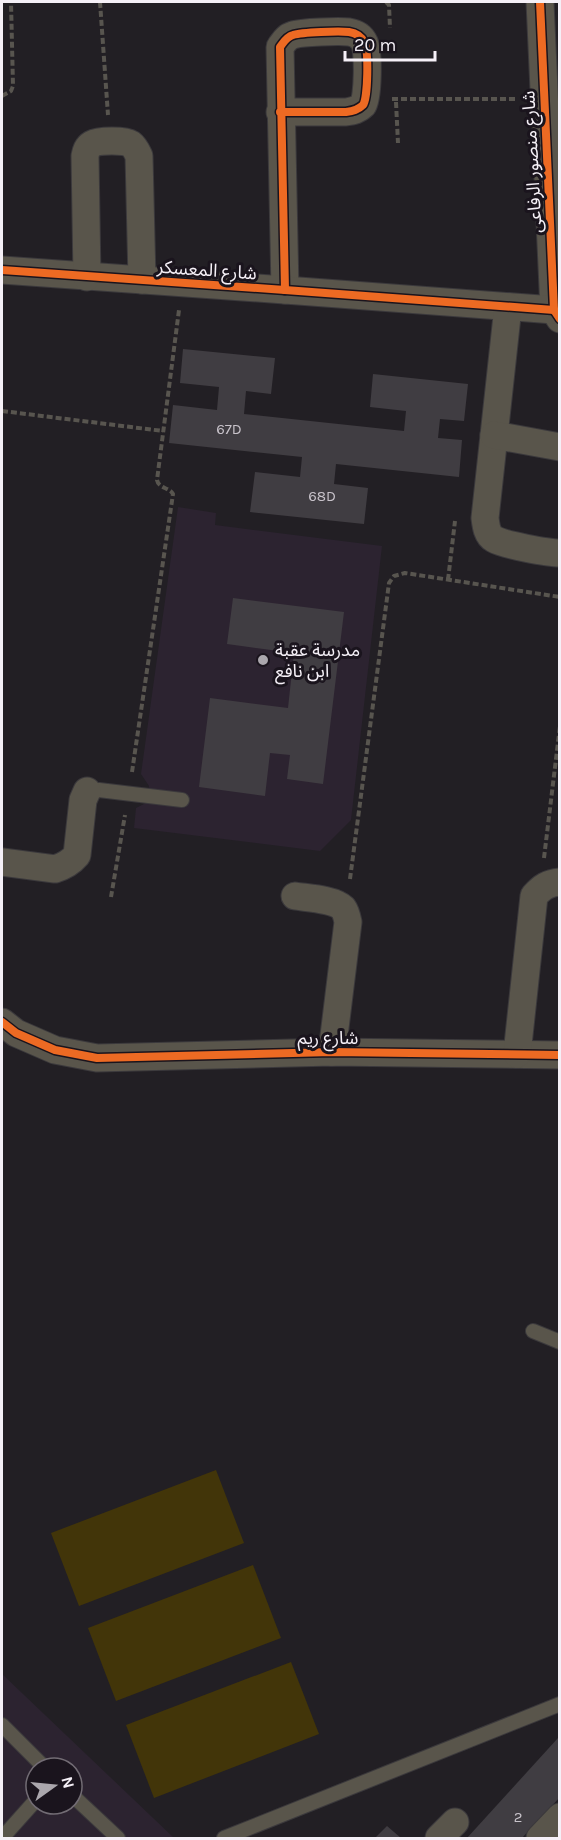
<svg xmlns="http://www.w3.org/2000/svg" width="561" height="1840" font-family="Karla,'Noto Sans Arabic',sans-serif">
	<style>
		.built { fill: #2c2330; fill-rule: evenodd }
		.green { fill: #423509 }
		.building { fill: #403d42 }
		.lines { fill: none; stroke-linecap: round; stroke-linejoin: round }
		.lane-casing { stroke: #3b393c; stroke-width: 16 }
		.street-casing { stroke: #3b393c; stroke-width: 29 }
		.path { stroke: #58554f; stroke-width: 4; stroke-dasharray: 6 3; stroke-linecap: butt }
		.lane { stroke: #59554b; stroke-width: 14 }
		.street { stroke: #59554b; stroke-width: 27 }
		.cycleway-casing { stroke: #1a141d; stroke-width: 11 }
		.cycleway { stroke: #ed6a23; stroke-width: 8 }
		.poi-dot { fill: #aba7ad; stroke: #1a141d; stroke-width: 2 }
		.labels { text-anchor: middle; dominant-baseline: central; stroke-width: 6; stroke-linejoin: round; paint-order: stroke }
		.number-label { font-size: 15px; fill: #c8c3ca }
		.street-label { font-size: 18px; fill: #f5f0f7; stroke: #1a141d }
		.poi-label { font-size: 18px; fill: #f5f0f7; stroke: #1a141d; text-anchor: start }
	</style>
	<rect width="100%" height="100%" fill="#221f24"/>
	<g class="built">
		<path d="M178,507L216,513L215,525L382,546L351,820L320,851L134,828L136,808L146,803L149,786L141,774Z"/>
		<path d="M2,1674L174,1838H2ZM36,1768H72V1804H36Z"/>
	</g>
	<g class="green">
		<path d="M216,1470L244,1543L79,1606L51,1533Z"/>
		<path d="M253,1565L281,1638L116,1701L88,1628Z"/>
		<path d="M291,1662L319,1734L154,1798L126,1725Z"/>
	</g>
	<g class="building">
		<path d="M183,349L275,358L271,394L246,391L244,414L404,431L406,411L370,407L373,374L468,384L464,421L440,419L438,438L462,440L459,477L336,464L334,484L368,488L364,524L250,512L255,472L300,477L302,457L169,443L173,405L217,410L219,387L180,383Z"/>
		<path d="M233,598L344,612L323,784L287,779L290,755L270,753L265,796L199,787L210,698L288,708L294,653L227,644Z"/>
		<path d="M558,1738L560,1797L522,1838H467Z"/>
		<path d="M387,1826L401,1838H375Z"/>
	</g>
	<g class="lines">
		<defs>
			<g id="lane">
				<path d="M87,791L99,790L182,800"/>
				<path d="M533,1331L560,1342"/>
				<path d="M2,1725L45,1768"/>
				<path d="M72,1795L118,1838"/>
				<path d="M2,1838L36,1800"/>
				<path d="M224,1838L560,1704"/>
			</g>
			<g id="street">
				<path d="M540,2L554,310L560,319"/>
				<path d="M280,112H346C353,111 358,110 363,105C368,99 369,49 364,42C361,36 355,33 349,32C340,31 302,32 293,35C286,37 284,42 280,47L285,290"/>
				<path d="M2,270L285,290L554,310"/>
				<path d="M87,277L85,156C86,151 87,147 92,144C99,140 125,140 131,144C135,147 137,152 139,156L142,280"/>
				<path d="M508,307L485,518C486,526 487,535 494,539C504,545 548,553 560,553"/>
				<path d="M494,435L560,447"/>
				<path d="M2,862L55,869C65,866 71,862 77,855L83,800L87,791"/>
				<path d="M295,896C307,898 334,899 343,908C346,912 347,917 348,922L332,1052"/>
				<path d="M2,1022L16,1033L55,1050L97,1058L332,1052L560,1055"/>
				<path d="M517,1054L534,896C542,887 548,883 560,882"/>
				<path d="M439,1838L455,1822"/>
				<path d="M540,1838L560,1817"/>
			</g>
		</defs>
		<use href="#lane" class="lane-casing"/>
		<use href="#street" class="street-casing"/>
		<g class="path">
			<path d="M100,2L108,115"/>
			<path d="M386,2L389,5L390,28"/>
			<path d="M2,96L11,91L13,86L11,2"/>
			<path d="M392,99H517"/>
			<path d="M396,102L398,143"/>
			<path d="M2,411L163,431"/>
			<path d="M448,580L455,521"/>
			<path d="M132,772L173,494C169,487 159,489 157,480L179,310"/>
			<path d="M544,858L560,726"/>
			<path d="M350,879L389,583L394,576L405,573L560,597"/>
			<path d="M111,897L125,815"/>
		</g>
		<use href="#lane" class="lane"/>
		<use href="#street" class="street"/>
		<defs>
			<g id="cycleway">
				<path d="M540,2L554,310L560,319"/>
				<path d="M280,112H346C353,111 358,110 363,105C368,99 369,49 364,42C361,36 355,33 349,32C340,31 302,32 293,35C286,37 284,42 280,47L285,290"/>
				<path d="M2,270L285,290L554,310"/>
				<path d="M2,1022L16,1033L55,1050L97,1058L332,1052L560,1055"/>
			</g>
		</defs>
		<use href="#cycleway" class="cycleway-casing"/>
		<use href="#cycleway" class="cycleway"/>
	</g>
	<circle class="poi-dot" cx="263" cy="660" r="6"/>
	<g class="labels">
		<g class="number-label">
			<text x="229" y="429">67D</text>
			<text x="322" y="496">68D</text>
			<text x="518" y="1817">2</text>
		</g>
		<g class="street-label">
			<text transform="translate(532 162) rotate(-93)">شارع منصور الرفاعى</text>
			<text transform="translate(207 270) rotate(4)">شارع المعسكر</text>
			<text x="328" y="1038">شارع ريم</text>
		</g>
		<g class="poi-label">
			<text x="275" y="650">مدرسة عقبة<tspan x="275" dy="21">ابن نافع</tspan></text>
		</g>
	</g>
	<rect width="561" height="1840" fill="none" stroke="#f5f0f7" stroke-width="6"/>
	<g transform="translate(54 1786) rotate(75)"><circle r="28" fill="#1a141d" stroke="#726c74" stroke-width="1.5"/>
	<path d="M0-4.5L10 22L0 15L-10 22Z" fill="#aba7ad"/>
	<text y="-9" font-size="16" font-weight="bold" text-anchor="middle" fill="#f5f0f7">N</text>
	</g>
	<path d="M345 51v9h90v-9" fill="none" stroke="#f5f0f7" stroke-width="3"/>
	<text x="354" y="51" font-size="18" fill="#f5f0f7" stroke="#1a141d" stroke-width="4.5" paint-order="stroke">20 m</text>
</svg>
